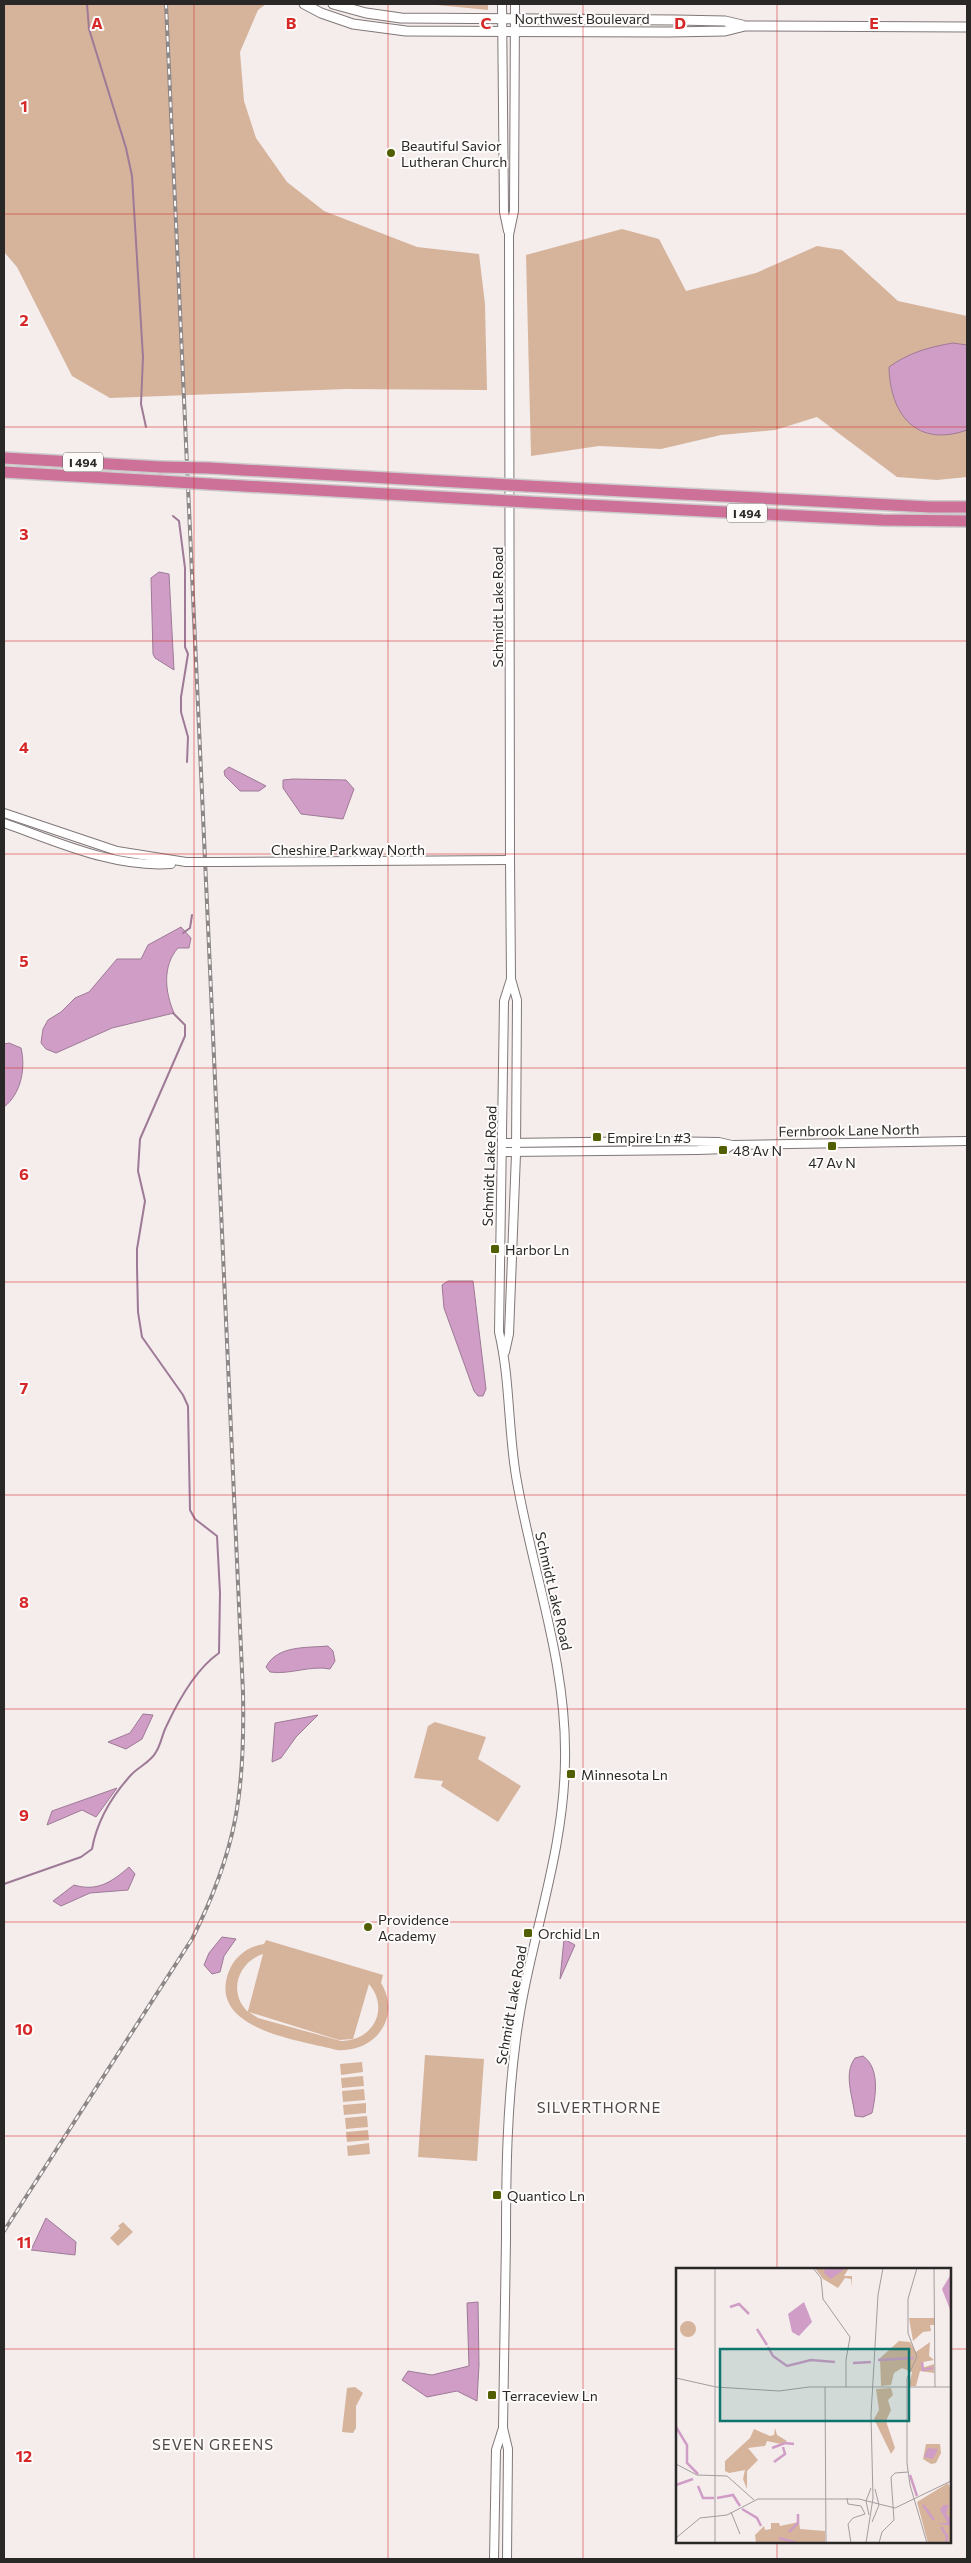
<svg xmlns="http://www.w3.org/2000/svg" width="971" height="2563" font-family="Commissioner,sans-serif">
	<style>
		.green { fill: #d6b49c; fill-rule: evenodd }
		.water { fill: #cf9dc6; stroke: #9e7a96 }
		.lines { fill: none; stroke-linecap: round; stroke-linejoin: round }
		.stream { stroke: #9e7a96; stroke-width: 2 }
		.tertiary-casing { stroke: #807878; stroke-width: 10 }
		.secondary-casing { stroke: #807878; stroke-width: 11 }
		.motorway-casing { stroke: #cccbcb; stroke-width: 14 }
		.tertiary { stroke: #fff; stroke-width: 8 }
		.secondary { stroke: #fff; stroke-width: 9 }
		.motorway { stroke: #ce7199; stroke-width: 11 }
		.rail-casing { stroke: #8d8787; stroke-width: 4 }
		.rail { stroke: #fefbfb; stroke-width: 2; stroke-dasharray: 5.5; stroke-linecap: butt }
		.tertiary-bridge-casing { stroke: #807878; stroke-width: 10; stroke-linecap: butt }
		.motorway-bridge-casing { stroke: #cccbcb; stroke-width: 14; stroke-linecap: butt }
		.tertiary-bridge { stroke: #fff; stroke-width: 8 }
		.motorway-bridge { stroke: #ce7199; stroke-width: 11 }
		.grid { fill: none; stroke: #d62828; stroke-width: 1; stroke-opacity: 0.55 }
		.poi-dot { fill: #515f00; stroke: #fefbfb; stroke-width: 2 }
		.labels { text-anchor: middle; dominant-baseline: central; stroke-width: 4; stroke-linejoin: round; paint-order: stroke }
		.shield { fill: #fefbfb; stroke: #6a6767; stroke-width: 1 }
		.shield-label { font-size: 12px; font-weight: bold; fill: #2a2727 }
		.street-label { font-size: 14px; fill: #2a2727; stroke: #fefbfb }
		.poi-label { font-size: 14px; fill: #2a2727; stroke: #fefbfb; text-anchor: start }
		.neighbourhood-label { font-size: 15px; letter-spacing: 1px; fill: #4f4848; stroke: #fefbfb }
		.inset-river { fill: none; stroke: #cf9dc6; stroke-width: 2.5 }
		.inset-road { fill: none; stroke: #a49d9d; stroke-width: 1 }
		.view { fill: #0f766e; fill-opacity: 0.15; stroke: #0f766e; stroke-width: 2.5 }
		.inset-edge { fill: none; stroke: #2a2727; stroke-width: 2.5 }
		.grid-label { font-size: 16px; text-anchor: middle; font-weight: bold; fill: #d62828; stroke: #fefbfb; stroke-width: 4; stroke-linejoin: round; paint-order: stroke }
	</style>
	<rect width="100%" height="100%" fill="#f5ecec"/>
	<g class="green">
		<path d="M4,4H266L258,10L240,52L244,101L256,138L287,182L324,211L417,247L479,254L485,304L487,390L346,389L110,398L72,376L17,267L4,252Z"/>
		<path d="M427,4H488V10Z"/>
		<path d="M622,229L659,239L686,291L756,273L817,246L842,250L898,301L967,316V477L937,480L897,477L817,417L775,430L721,435L661,449L599,446L531,456L526,255Z"/>
		<path d="M435,1722L486,1737L478,1759L521,1786L498,1822L441,1786L443,1781L414,1778L428,1726Z"/>
		<path d="M266,1940L383,1975L381,1983C402,2017 375,2053 337,2050C300,2040 206,2030 229,1971C235,1956 249,1946 264,1944ZM263,1954L248,2011H247C228,1992 238,1962 263,1954ZM369,1984C390,2009 373,2041 341,2041L258,2018L249,2012L339,2040L353,2039Z"/>
		<path d="M425,2055L484,2059L477,2161L418,2157Z"/>
		<path d="M362,2062L363,2072L341,2075L340,2064Z"/>
		<path d="M363,2076L364,2086L342,2088L341,2078Z"/>
		<path d="M364,2089L365,2100L343,2102L342,2091Z"/>
		<path d="M366,2103V2113L344,2115L343,2105Z"/>
		<path d="M367,2116L368,2127L346,2129L345,2118Z"/>
		<path d="M368,2130L369,2140L347,2142L346,2132Z"/>
		<path d="M369,2143L370,2154L348,2156L347,2146Z"/>
		<path d="M123,2222L133,2232L118,2246L110,2238L120,2228L118,2226Z"/>
		<path d="M355,2387L363,2393L356,2406V2428L353,2433L342,2432L347,2388Z"/>
	</g>
	<g class="water">
		<path d="M953,343L967,345V430C917,448 890,415 889,367C908,353 929,347 953,343Z"/>
		<path d="M159,572L169,574L174,670L155,658L153,654L151,578Z"/>
		<path d="M229,767L266,786L259,791H240L225,776L224,771Z"/>
		<path d="M293,779L346,780L354,789L343,819L301,814L283,788V780Z"/>
		<path d="M181,927L191,938L189,948H178C162,966 165,992 174,1013L112,1028L56,1053L46,1049L41,1043L43,1029L48,1020L61,1012L75,998L89,992L117,959H141L148,945Z"/>
		<path d="M9,1043L21,1048C26,1068 21,1094 4,1107V1044Z"/>
		<path d="M448,1281H473L486,1389L483,1396H478L474,1391L444,1308L442,1285Z"/>
		<path d="M328,1646L333,1651L335,1661L330,1669C310,1665 290,1675 270,1672L266,1667C277,1645 307,1648 328,1646Z"/>
		<path d="M143,1714L153,1715L142,1739L126,1749L108,1742L130,1733Z"/>
		<path d="M318,1715L296,1737L281,1758L272,1762L275,1723Z"/>
		<path d="M117,1788L96,1817L82,1810L47,1825L52,1811Z"/>
		<path d="M129,1867L135,1874L128,1890L90,1893L61,1906L53,1901L74,1885C97,1892 112,1882 129,1867Z"/>
		<path d="M222,1937L236,1939L224,1956L220,1972L212,1974L204,1965L209,1953Z"/>
		<path d="M564,1939L575,1945L560,1979Z"/>
		<path d="M863,2056C880,2068 876,2095 872,2113L863,2117L855,2116C853,2097 843,2074 855,2058Z"/>
		<path d="M46,2218L76,2242L75,2255L31,2250Z"/>
		<path d="M478,2302L479,2365L477,2401L457,2391L427,2397L402,2380L408,2371L432,2375L469,2366L467,2303Z"/>
	</g>
	<g class="lines">
		<g class="stream">
			<path d="M87,4L89,29L126,148L132,176L143,357L141,404L146,427"/>
			<path d="M173,516L179,521L185,568V647L188,654L181,697V712L188,737L187,762"/>
			<path d="M183,933L190,928L192,915"/>
			<path d="M4,1884L81,1857L92,1849C97,1821 111,1797 131,1775C138,1767 151,1762 156,1752C161,1744 162,1735 166,1727C178,1701 196,1669 219,1653L220,1593L217,1536L195,1519L190,1510L188,1406L183,1395L142,1337L138,1312L137,1267V1249L145,1201L138,1171L140,1139L185,1036V1025L173,1013"/>
		</g>
		<defs>
			<g id="tertiary">
				<path d="M502,4L504,212L508,231"/>
				<path d="M4,813L117,851L186,862"/>
				<path d="M4,823C58,842 113,868 171,864"/>
				<path d="M220,862L510,860"/>
				<path d="M503,1143L655,1141L719,1142L732,1145L967,1141"/>
				<path d="M503,1152L698,1150L726,1149L732,1145"/>
				<path d="M505,1352L509,1334L516,1154L517,1000L511,979L510,860L509,235L514,211L515,4"/>
				<path d="M494,2559L496,2450L503,2428"/>
				<path d="M507,2559L508,2449L503,2428C504,2365 505,2302 506,2239C506,2172 507,2106 516,2039C528,1944 564,1858 565,1760C567,1662 532,1571 516,1476C508,1428 510,1378 499,1332L504,1001L511,979"/>
			</g>
			<g id="secondary">
				<path d="M304,4L321,13L353,24L406,31L669,32L725,31L745,26L967,27"/>
				<path d="M333,4L366,13L401,18L676,20L725,21L742,25"/>
			</g>
			<g id="motorway">
				<path d="M4,458L161,467"/>
				<path d="M209,468L493,484"/>
				<path d="M4,472L160,481"/>
				<path d="M209,484L493,500"/>
				<path d="M527,486L930,507H967"/>
				<path d="M527,502L882,520L967,521"/>
			</g>
		</defs>
		<use href="#tertiary" class="tertiary-casing"/>
		<use href="#secondary" class="secondary-casing"/>
		<use href="#motorway" class="motorway-casing"/>
		<use href="#tertiary" class="tertiary"/>
		<use href="#secondary" class="secondary"/>
		<use href="#motorway" class="motorway"/>
		<defs>
			<path id="rail" d="M4,2231L192,1939C237,1850 245,1791 243,1693L166,4"/>
		</defs>
		<use href="#rail" class="rail-casing"/>
		<use href="#rail" class="rail"/>
		<defs>
			<path id="tertiary-bridge" d="M186,862H220"/>
			<g id="motorway-bridge">
				<path d="M161,467L209,468"/>
				<path d="M160,481L209,484"/>
				<path d="M493,484L527,486"/>
				<path d="M493,500L527,502"/>
			</g>
		</defs>
		<use href="#tertiary-bridge" class="tertiary-bridge-casing"/>
		<use href="#motorway-bridge" class="motorway-bridge-casing"/>
		<use href="#tertiary-bridge" class="tertiary-bridge"/>
		<use href="#motorway-bridge" class="motorway-bridge"/>
	</g>
	<path class="grid" d="M194,4V2559M388,4V2559M583,4V2559M777,4V2269M4,214H967M4,427H967M4,641H967M4,854H967M4,1068H967M4,1282H967M4,1495H967M4,1709H967M4,1922H967M4,2136H967M4,2349H677M950,2349H967M777,2542V2559"/>
	<g class="poi-dot">
		<circle cx="391" cy="153" r="5"/>
		<rect x="592" y="1132" width="10" height="10" rx="2.5"/>
		<rect x="827" y="1141" width="10" height="10" rx="2.5"/>
		<rect x="718" y="1145" width="10" height="10" rx="2.5"/>
		<rect x="490" y="1244" width="10" height="10" rx="2.5"/>
		<rect x="566" y="1769" width="10" height="10" rx="2.5"/>
		<circle cx="368" cy="1927" r="5"/>
		<rect x="523" y="1928" width="10" height="10" rx="2.5"/>
		<rect x="492" y="2190" width="10" height="10" rx="2.5"/>
		<rect x="487" y="2390" width="10" height="10" rx="2.5"/>
	</g>
	<g class="labels">
		<g class="shield">
			<rect x="63" y="452.5" width="40" height="19" rx="4"/>
			<rect x="727" y="503.5" width="40" height="19" rx="4"/>
		</g>
		<g class="shield-label">
			<text x="83" y="462">I 494</text>
			<text x="747" y="513">I 494</text>
		</g>
		<g class="street-label">
			<text x="582" y="18">Northwest Boulevard</text>
			<text transform="translate(497 607) rotate(-90)">Schmidt Lake Road</text>
			<text x="348" y="849">Cheshire Parkway North</text>
			<text transform="translate(849 1130) rotate(-1)">Fernbrook Lane North</text>
			<text transform="translate(489 1166) rotate(-88)">Schmidt Lake Road</text>
			<text transform="translate(554 1591) rotate(77)">Schmidt Lake Road</text>
			<text transform="translate(511 2005) rotate(-80)">Schmidt Lake Road</text>
		</g>
		<g class="poi-label">
			<text x="401" y="145">Beautiful Savior<tspan x="401" dy="16">Lutheran Church</tspan></text>
			<text x="607" y="1137">Empire Ln #3</text>
			<text x="733" y="1150">48 Av N</text>
			<text x="832" y="1162" text-anchor="middle">47 Av N</text>
			<text x="505" y="1249">Harbor Ln</text>
			<text x="581" y="1774">Minnesota Ln</text>
			<text x="378" y="1919">Providence<tspan x="378" dy="16">Academy</tspan></text>
			<text x="538" y="1933">Orchid Ln</text>
			<text x="507" y="2195">Quantico Ln</text>
			<text x="502" y="2395">Terraceview Ln</text>
		</g>
		<g class="neighbourhood-label">
			<text x="599" y="2107">SILVERTHORNE</text>
			<text x="213" y="2444">SEVEN GREENS</text>
		</g>
	</g>
	<g transform="translate(676 2268)">
		<rect width="275" height="275" fill="#f5ecec"/>
		<path d="M139,0H173L168,8H176V19L175,11L169,10L162,20L147,11ZM233,50H259V57H254L255,63L247,64L237,73ZM4 61a8 8 0 1 1 16 0a8 8 0 1 1-16 0ZM223,73L234,74L240,84L254,74L253,88L258,92L247,94L246,100L258,96V105L244,103L240,118H233L236,104L226,100L218,105L215,117L205,118L204,90ZM215,120L217,127L212,132L215,142L210,153L219,180L215,186L198,151L203,142L200,121ZM99,160L101,167L111,173L105,176L91,173L89,178L72,180L82,192L71,203V221L67,211L69,202L53,205L49,203V193L74,170L78,161L94,168L98,167ZM250,176H264L265,185L268,186L265,185L260,195L255,196L247,191ZM272,215L275,222V275H252L241,234ZM123,254L124,261L149,263V275H80L79,267L88,258L89,262L95,261V255H103L104,258Z" fill="#d6b49c"/>
		<path d="M149,0H170L155,11L148,5ZM275,6V44L266,21ZM128,34L136,54L123,68L116,64L112,46ZM252,180L262,181L257,191L248,189ZM267,237H273L270,246L275,251V258L261,255H272L264,242Z" fill="#cf9dc6"/>
		<path class="inset-river" d="M54,39L63,36L73,46M81,61L91,77M92,79L97,88L111,98L135,92L159,94M202,92L238,90M246,94L247,102L257,100M177,95L195,94M0,159L11,177V195L22,206M96,180L109,175L118,176M98,194L109,186L107,179M234,207L241,228M0,217L17,211M22,218L27,230H38M41,230L57,227L64,238M247,237L258,252M66,241L81,250L85,258M265,259L271,268L270,275M113,264L122,255V246M103,270L121,275"/>
		<path class="inset-road" d="M137,0L145,10L147,31L174,69L170,92V119M241,0L232,31V65L241,89L231,110V195L234,217L251,275M258,0L259,119M0,110L40,119M40,119L103,123L133,119M133,119H259M149,119L150,275M259,119H275M0,196L21,207L51,208L78,232M171,230L172,236L185,238L189,246L177,250L172,256L175,275M55,244L64,266M193,247L190,233L195,220M196,254L203,237L199,221M0,270L24,250L51,247L82,231H183L219,240L275,213M39,275V0M190,275L197,230L195,147L202,27L207,0M203,275L206,264L218,252L215,209L219,205L232,204"/>
		<path class="view" d="M44,81H233V153H44Z"/>
		<rect width="275" height="275" class="inset-edge"/>
	</g>
	<g class="grid-label">
		<text x="97" y="29">A</text>
		<text x="291" y="29">B</text>
		<text x="486" y="29">C</text>
		<text x="680" y="29">D</text>
		<text x="874" y="29">E</text>
		<text x="24" y="112">1</text>
		<text x="24" y="326">2</text>
		<text x="24" y="540">3</text>
		<text x="24" y="753">4</text>
		<text x="24" y="967">5</text>
		<text x="24" y="1180">6</text>
		<text x="24" y="1394">7</text>
		<text x="24" y="1608">8</text>
		<text x="24" y="1821">9</text>
		<text x="24" y="2035">10</text>
		<text x="24" y="2248">11</text>
		<text x="24" y="2462">12</text>
	</g>
	<rect width="971" height="2563" fill="none" stroke="#2a2727" stroke-width="10"/>
</svg>
